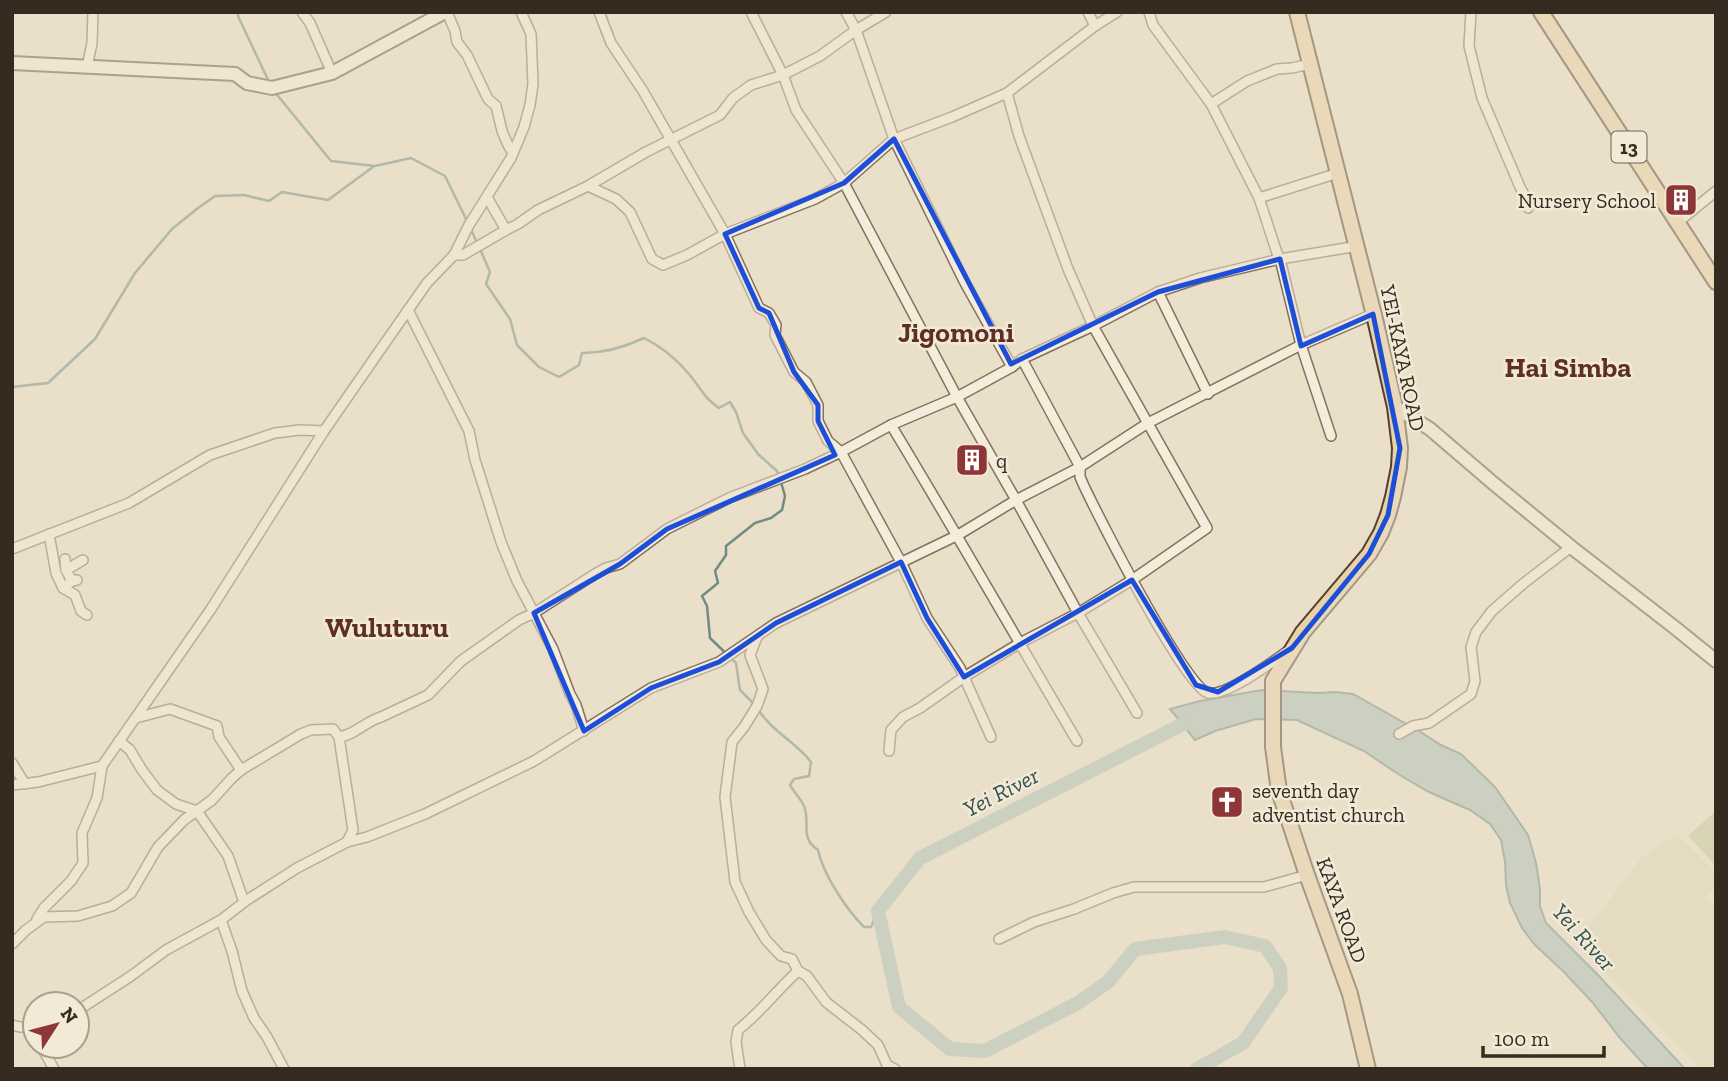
<svg xmlns="http://www.w3.org/2000/svg" width="1728" height="1081" font-family="'Zilla Slab',serif">
	<style>
		.farmland { fill: #dfd8b6 }
		.green { fill: #c3c79d }
		.water { fill: #a9beb8; stroke: #708c85; stroke-width: 2 }
		.lines { fill: none; stroke-linecap: round; stroke-linejoin: round }
		.stream { stroke: #708c85; stroke-width: 2.5 }
		.river { stroke: #a9beb8; stroke-width: 14 }
		.street-casing { stroke: #84725f; stroke-width: 12 }
		.secondary-casing { stroke: #665442; stroke-width: 16 }
		.primary-casing { stroke: #534133; stroke-width: 18 }
		.street { stroke: #f5eddb; stroke-width: 9 }
		.secondary { stroke: #f5eddb; stroke-width: 12 }
		.primary { stroke: #e9d2a5; stroke-width: 14 }
		.marked { fill: none; stroke: #1d4ed8; stroke-width: 5; stroke-linejoin: round }
		.labels { text-anchor: middle; dominant-baseline: central; stroke-width: 5; stroke-linejoin: round; paint-order: stroke }
		.shield { fill: #f2ead7; stroke: #6e6458; stroke-width: 2 }
		.shield-label { font-size: 19px; font-weight: bold; fill: #362b21 }
		.poi-label { font-size: 21px; fill: #362b21; stroke: #f2ead7; text-anchor: start }
		.street-label { font-size: 21px; fill: #362b21; stroke: #f2ead7 }
		.water-label { font-size: 23px; font-style: italic; fill: #325451; stroke: #f2ead7 }
		.district-label { font-size: 28px; font-weight: bold; fill: #5e3025; stroke: #f2ead7 }
	</style>
	<rect width="100%" height="100%" fill="#eadfc8"/>
	<path class="farmland" d="M1677,834L1716,872V890L1704,897L1716,906V1069H1701L1576,944L1642,857Z"/>
	<path class="green" d="M1716,811V866L1688,836Z"/>
	<path class="water" d="M1262,690L1318,693L1335,692L1353,694L1419,731L1441,745L1461,754L1495,787L1528,835L1536,863L1540,889V906L1546,923L1597,974L1685,1069H1648L1620,1038L1593,1003L1563,971L1535,945L1522,928L1510,903L1506,885L1505,861L1501,840L1490,824L1470,810L1429,792L1398,774L1364,751L1297,720L1256,719L1215,731L1195,740L1170,709L1200,701Z"/>
	<g class="lines">
		<g class="stream">
			<path d="M238,12V16L269,82"/>
			<path d="M274,91L331,161L375,166L411,158L445,176L467,221"/>
			<path d="M470,227L477,243"/>
			<path d="M480,249L490,272L486,284L510,319L517,345L539,367L559,377L579,365L582,353C604,353 623,348 644,338C663,348 674,357 689,374C699,386 705,399 719,408L730,402L736,412L743,433L758,454L777,471L779,476"/>
			<path d="M12,387L48,383L95,339L135,273L172,229L198,208L215,196L244,195L269,201L282,192L328,200L373,167"/>
			<path d="M754,704L740,690L736,663L710,638L707,606L702,596L718,583L715,571L726,555V546L755,523L771,518L782,510L785,496L781,482"/>
			<path d="M758,709C771,731 796,742 811,762L809,776L794,779L790,785C794,792 799,797 803,804C812,820 798,837 818,850C823,874 846,909 864,927H871L878,911"/>
		</g>
		<path class="river" d="M1197,1069L1243,1043L1281,988L1280,968L1265,946L1225,937L1135,949L1108,982L1076,1004L985,1051L950,1049L899,1007L878,911L920,858L1193,719H1199"/>
		<defs>
			<g id="street">
				<path d="M302,12L310,23L332,73"/>
				<path d="M447,12L455,31L457,42L467,55L488,99L496,106L502,131L508,145L513,153"/>
				<path d="M599,12L611,43L643,91L725,234L759,308L769,313L776,325L775,335L794,372L806,382L818,405V421L828,441L841,452L901,562L927,618L960,668L991,737"/>
				<path d="M751,12L783,75L796,110L844,183L957,397L1016,500L1078,613L1137,713"/>
				<path d="M846,12L856,30L894,139L964,281L1012,367"/>
				<path d="M1088,12L1095,26"/>
				<path d="M1149,12L1153,25L1211,104L1259,198L1277,253L1280,259L1301,345L1331,436"/>
				<path d="M1471,12L1469,46L1482,98L1520,187L1529,204L1528,208"/>
				<path d="M87,67L92,43L93,12"/>
				<path d="M1211,104L1247,81L1277,69L1292,68L1310,64"/>
				<path d="M588,186L616,199L630,212L652,259L663,265L687,255L725,234L815,199L844,183L894,139L952,117L1007,93L1095,26L1117,12"/>
				<path d="M487,197L506,230L518,224L538,210L588,186L646,152L720,115L733,98L751,85L783,75L820,56L856,30L886,12"/>
				<path d="M1259,198L1338,173"/>
				<path d="M1677,223L1716,191"/>
				<path d="M454,255H463L506,230"/>
				<path d="M1158,292L1208,394"/>
				<path d="M408,310L469,431L475,460L501,542L517,581L553,649L570,694L576,705L584,731"/>
				<path d="M1022,359L1080,467V477L1084,486C1098,516 1185,687 1208,693C1226,697 1272,662 1288,651"/>
				<path d="M891,425C954,529 1015,636 1077,741"/>
				<path d="M49,534L56,573L63,588L72,581L77,580"/>
				<path d="M12,549L129,503L210,455L275,433L300,430L324,431"/>
				<path d="M65,559L66,570L72,581"/>
				<path d="M66,570L83,560"/>
				<path d="M63,588L75,595L81,611L87,615"/>
				<path d="M136,718L170,709L217,726L219,737L241,770"/>
				<path d="M1399,734L1413,726L1429,723L1471,694L1475,681L1471,647L1476,632L1492,611L1524,583L1571,547"/>
				<path d="M339,737L353,830L347,842"/>
				<path d="M119,741L130,750L142,770L157,790L176,804L197,811L228,856L244,902"/>
				<path d="M889,751L891,730L903,717L920,708L964,677L1020,643L1078,613L1132,580L1207,528L1093,326L1068,269L1019,136L1007,93"/>
				<path d="M12,763L25,784"/>
				<path d="M12,785L38,782L102,766L211,609L324,431L378,353L427,283L454,255L469,225L511,158L524,127L530,105L533,84L531,34L521,12"/>
				<path d="M37,919L44,908L71,881L83,863L82,833L97,798L102,766"/>
				<path d="M221,920L232,951L242,991L254,1018L267,1037L284,1069"/>
				<path d="M999,939L1034,922L1074,909L1113,893L1134,887H1264L1307,875"/>
				<path d="M12,944L26,930L44,917L78,916L112,906L131,893L158,847L184,820L212,800L231,779L241,770L301,734L311,730L333,729L339,737C355,735 366,721 381,717L428,695L461,661L519,620L534,613L595,574L606,568L620,564L667,529L729,498L805,469L841,452L891,425L957,397L1012,367L1022,359L1093,326L1158,292L1200,278L1280,259L1358,246"/>
				<path d="M798,971L807,976L826,1002L862,1030L878,1045L887,1065L895,1069"/>
				<path d="M77,1011L131,976L166,950L221,920L247,900L297,868L347,842L367,837L425,814L534,761L651,688L719,662L776,623L958,535L1016,500L1080,467L1148,423L1301,345L1373,314"/>
				<path d="M12,1025L20,1027H35"/>
				<path d="M41,1046L54,1069"/>
				<path d="M740,1069L736,1042L738,1030C760,1013 777,990 798,971L792,959L781,956L766,940L749,912L735,882L725,797L732,742L744,727L757,706L763,689L750,655L757,637"/>
			</g>
			<g id="secondary">
				<path d="M12,63L235,74L247,83L272,88L332,73L445,12"/>
				<path d="M1395,407L1430,429L1493,483L1571,547L1674,627L1716,661"/>
			</g>
			<g id="primary">
				<path d="M1297,12L1375,319L1395,407L1400,448L1399,467L1393,497L1388,515L1381,533L1369,554L1303,632L1273,681V747L1279,791L1307,875L1350,994L1368,1069"/>
				<path d="M1541,12L1716,282"/>
			</g>
		</defs>
		<use href="#street" class="street-casing"/>
		<use href="#secondary" class="secondary-casing"/>
		<use href="#primary" class="primary-casing"/>
		<use href="#street" class="street"/>
		<use href="#secondary" class="secondary"/>
		<use href="#primary" class="primary"/>
	</g>
	<path d="M0 0H1728V1081H0ZM894,139L1011,364L1158,292L1280,259L1301,346L1373,314L1400,448L1388,515L1369,554L1292,648L1218,692L1196,685L1132,580L964,677L927,618L901,562L776,623L719,662L651,688L584,731L534,613L620,564L667,529L835,455L818,421V405L794,372L769,313L759,308L725,234L844,183Z" fill="#eadfc8" fill-opacity=".55" fill-rule="evenodd"/>
	<path class="marked" d="M894,139L1011,364L1158,292L1280,259L1301,346L1373,314L1400,448L1388,515L1369,554L1292,648L1218,692L1196,685L1132,580L964,677L927,618L901,562L776,623L719,662L651,688L584,731L534,613L620,564L667,529L835,455L818,421V405L794,372L769,313L759,308L725,234L844,183Z"/>
	<defs>
		<symbol id="building-square" viewBox="-11 -11 22 22"><rect x="-9" y="-9" width="18" height="18" rx="4" fill="#8d3537" stroke="#f2ead7"/><path d="M-4-6H4V6H1V3H-1V6H-4ZM-2.5-4.3h1.7v1.8h-1.7ZM.8-4.3h1.7v1.8H.8ZM-2.5-1h1.7V.8h-1.7ZM.8-1h1.7V.8H.8Z" fill="#fff"/></symbol>
		<symbol id="church-square" viewBox="-11 -11 22 22"><rect x="-9" y="-9" width="18" height="18" rx="4" fill="#8d3537" stroke="#f2ead7"/><path d="M-1.2-6h2.4v3.5h3.3v2.4h-3.3V6h-2.4V-.1h-3.3v-2.4h3.3Z" fill="#fff"/></symbol>
	</defs>
	<g fill-rule="evenodd">
		<use href="#building-square" x="1662" y="181" width="38" height="38"/>
		<use href="#building-square" x="953" y="441" width="38" height="38"/>
		<use href="#church-square" x="1208" y="783" width="38" height="38"/>
	</g>
	<g class="labels">
		<rect class="shield" x="1611.5" y="131.5" width="35" height="31" rx="5"/>
		<g class="shield-label">
			<text x="1629" y="147">13</text>
		</g>
		<g class="poi-label">
			<text x="1656" y="200" text-anchor="end">Nursery School</text>
			<text x="996" y="460">q</text>
			<text x="1252" y="790">seventh day<tspan x="1252" dy="24">adventist church</tspan></text>
		</g>
		<g class="street-label">
			<text transform="translate(1403 358) rotate(78)">YEI-KAYA ROAD</text>
			<text transform="translate(1342 910) rotate(70)">KAYA ROAD</text>
		</g>
		<g class="water-label">
			<text transform="translate(1001 792) rotate(-27)">Yei River</text>
			<text transform="translate(1584 937) rotate(48)">Yei River</text>
		</g>
		<g class="district-label">
			<text x="956" y="332">Jigomoni</text>
			<text x="1568" y="367">Hai Simba</text>
			<text x="387" y="627">Wuluturu</text>
		</g>
	</g>
	<rect width="1728" height="1081" fill="none" stroke="#362b21" stroke-width="28"/>
	<g transform="translate(56 1025) rotate(54)"><circle r="33" fill="#f2ead7" stroke="#a79e8e" stroke-width="2"/>
	<path d="M0-5L12 26L0 18L-12 26Z" fill="#8d3537"/>
	<text y="-10" font-size="19" font-weight="bold" text-anchor="middle" fill="#362b21">N</text>
	</g>
	<path d="M1483 1046v10h121v-10" fill="none" stroke="#362b21" stroke-width="3.5"/>
	<text x="1494" y="1046" font-size="21" fill="#362b21" stroke="#f2ead7" stroke-width="5" paint-order="stroke">100 m</text>
</svg>
